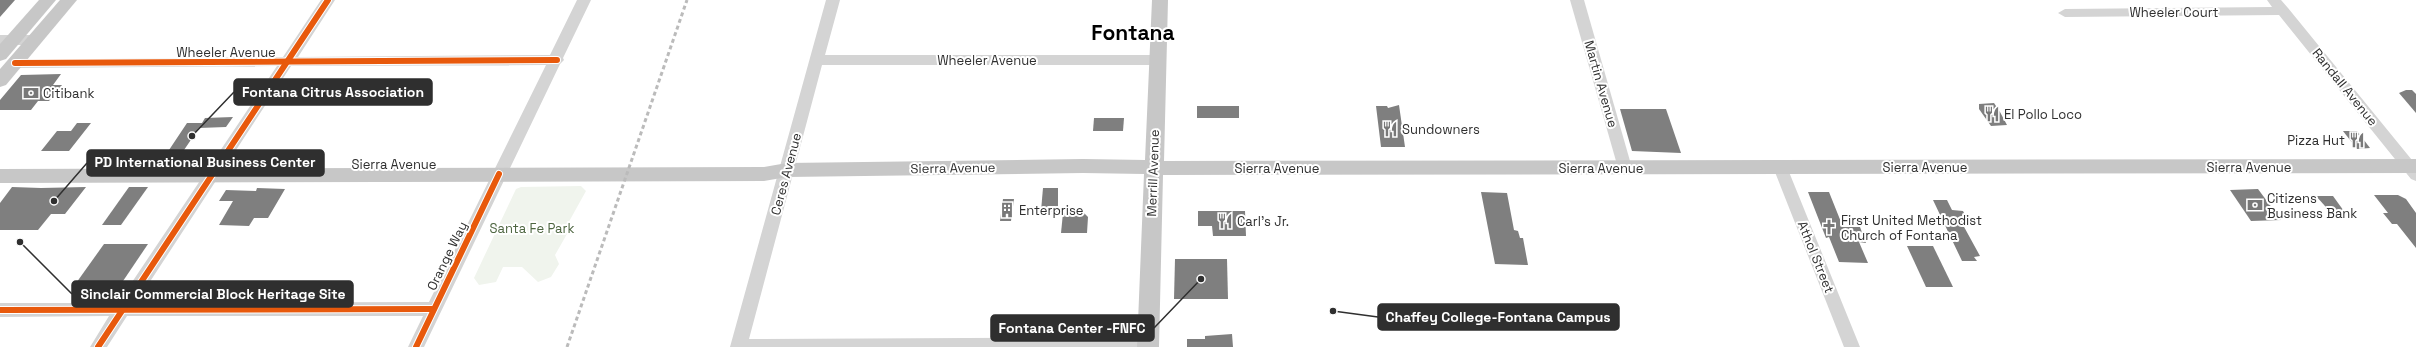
<svg xmlns="http://www.w3.org/2000/svg" width="2416" height="347" font-family="'Space Grotesk',sans-serif">
	<style>
		.green { fill: #f0f4ed }
		.building { fill: #7f7f7f }
		.lines { fill: none; stroke-linecap: round; stroke-linejoin: round }
		.minor { fill: #d4d4d4; fill-rule: evenodd }
		.major { fill: #c7c7c7; fill-rule: evenodd }
		.rail { stroke: #bbb; stroke-width: 3; stroke-dasharray: 4 3; stroke-linecap: butt }
		.cycleway-casing { stroke: #fff; stroke-width: 8 }
		.cycleway { stroke: #e8590c; stroke-width: 6 }
		.labels { text-anchor: middle; dominant-baseline: central; stroke-width: 4; stroke-linejoin: round; paint-order: stroke }
		.street-label { font-size: 13px; fill: #2f2f2f; stroke: #fff }
		.poi-label { font-size: 13px; fill: #2f2f2f; stroke: #fff; text-anchor: start }
		.park-label { font-size: 13px; fill: #4e6641; stroke: #fff }
		.town-label { font-size: 21px; font-weight: bold; fill: #000; stroke: #fff }
		.leader { fill: none; stroke: #2f2f2f; stroke-width: 1.5 }
		.callout-dot { fill: #2f2f2f; stroke: #fff; stroke-width: 1.5 }
		.callout { fill: #2f2f2f; stroke: #2f2f2f; stroke-width: 1.5 }
		.callout-label { font-size: 14px; text-anchor: middle; font-weight: bold; fill: #fff }
	</style>
	<rect width="100%" height="100%" fill="#fff"/>
	<path class="green" d="M581,186L586,191L566,227L567,234L555,255L559,264L551,277L538,282L522,267H503L496,282L479,285L474,278L516,189L521,187Z"/>
	<g class="building">
		<path d="M0,0H15L0,17Z"/>
		<path d="M61,74L53,85H62L49,101H38L31,110H0V100L21,75Z"/>
		<path d="M2406,90H2412L2416,94V113L2399,93Z"/>
		<path d="M1994,103L2000,112L2007,125L1991,126L1979,109V104Z"/>
		<path d="M1399,105L1405,147H1381L1376,106H1387L1388,108Z"/>
		<rect x="1197" y="106" width="42" height="12"/>
		<path d="M1620,109H1666L1681,153L1632,151Z"/>
		<path d="M233,117L226,127L199,128L184,150H169L187,123H202L205,118Z"/>
		<path d="M1094,118H1124L1123,131H1093Z"/>
		<path d="M77,123H91L69,151H41L57,131H71Z"/>
		<path d="M2343,131H2357L2370,148L2357,149Z"/>
		<path d="M12,187L41,188L86,187L65,214H51L38,230H0V203Z"/>
		<path d="M129,187H148L121,225H102Z"/>
		<path d="M257,188L285,189L268,218H254L249,226L219,225L233,201H219L226,190L256,191Z"/>
		<path d="M1043,188H1058V212L1041,211Z"/>
		<path d="M2258,189L2281,220L2251,221L2230,190Z"/>
		<path d="M1481,192L1507,193L1514,230L1518,231L1520,238H1523L1528,265L1495,264Z"/>
		<path d="M1808,192H1829L1843,227H1860L1866,243L1859,242L1868,263L1839,262L1829,237L1826,238Z"/>
		<path d="M2374,195H2398L2406,199L2416,213V248L2397,224H2392L2383,213H2388Z"/>
		<path d="M2316,196H2333L2346,214L2333,215Z"/>
		<path d="M1003,199H1014L1011,221H1000Z"/>
		<path d="M1933,200H1947L1952,210L1963,211L1970,225H1963L1980,256L1974,257L1977,261H1962Z"/>
		<path d="M1198,211H1245L1246,236H1213L1212,226H1198Z"/>
		<path d="M1063,213H1084L1088,217L1087,233H1061Z"/>
		<path d="M104,244H148L119,287L74,286Z"/>
		<path d="M1907,246H1933L1953,287H1926Z"/>
		<path d="M1175,259H1227L1228,299H1174Z"/>
		<path d="M1232,334L1233,347H1187V339H1205V336Z"/>
	</g>
	<g class="lines">
		<g class="minor">
			<path d="M321,0H335L298,57L550,55L577,0H591L563,58L564,60L560,64L424,347H408L423,316H127L107,347H90L109,316L0,317V303H118L277,66L15,68L8,63L10,60L283,57ZM546,65L429,302L136,303L291,66Z"/>
			<path d="M826,0H840L825,55H1158L1165,60L1158,65H822L749,339L1148,337L1154,339L1156,344L1155,347H730Z"/>
			<path d="M1570,0H1584L1632,168L1630,172H1620L1618,168Z"/>
			<path d="M2267,0H2281L2288,8L2416,165V181L2411,179L2279,15L2065,17L2058,13L2065,9L2272,7Z"/>
			<path d="M0,35H35L42,40L35,45H0Z"/>
			<path d="M1780,161L1785,163L1787,167L1860,347H1844L1773,167L1775,163Z"/>
		</g>
		<g class="major">
			<path d="M39,0H56L6,59L0,61V44Z"/>
			<path d="M60,0H77L6,85L0,87V69Z"/>
			<path d="M1152,0H1168L1164,161L2416,159V173L1163,175L1159,347H1137L1144,174L1083,173L787,177L764,181L0,183V169L764,167L787,163L1083,159L1145,160Z"/>
		</g>
		<path class="rail" d="M567,347L687,0"/>
		<defs>
			<g id="cycleway">
				<path d="M15,63L557,60"/>
				<path d="M0,310L433,309"/>
				<path d="M98,347L328,0"/>
				<path d="M416,347L499,174"/>
			</g>
		</defs>
		<use href="#cycleway" class="cycleway-casing"/>
		<use href="#cycleway" class="cycleway"/>
	</g>
	<defs>
		<symbol id="bank-bare" viewBox="-9 -9 18 18"><path d="M-6-4H6V4H-6ZM0-2.3a2.3 2.3 0 1 0 0 4.6a2.3 2.3 0 1 0 0-4.6Z" fill="#787878" stroke="#fff" stroke-width="2.5" paint-order="stroke"/></symbol>
		<symbol id="restaurant-bare" viewBox="-9 -9 18 18"><path d="M-5-6h1v4h1v-4h1v4h1v-4h1v5L-1.5 .5V6h-2V.5L-5-1ZM5-6V6H3V1.5H1.5Q1.5-4 5-6Z" fill="#787878" stroke="#fff" stroke-width="2.5" paint-order="stroke"/></symbol>
		<symbol id="building-bare" viewBox="-9 -9 18 18"><path d="M-4-6H4V6H1V3H-1V6H-4ZM-2.5-4.3h1.7v1.8h-1.7ZM.8-4.3h1.7v1.8H.8ZM-2.5-1h1.7V.8h-1.7ZM.8-1h1.7V.8H.8Z" fill="#787878" stroke="#fff" stroke-width="2.5" paint-order="stroke"/></symbol>
		<symbol id="church-bare" viewBox="-9 -9 18 18"><path d="M-1.2-6h2.4v3.5h3.3v2.4h-3.3V6h-2.4V-.1h-3.3v-2.4h3.3Z" fill="#787878" stroke="#fff" stroke-width="2.5" paint-order="stroke"/></symbol>
	</defs>
	<g fill-rule="evenodd">
		<use href="#bank-bare" x="20" y="82" width="22" height="22"/>
		<use href="#restaurant-bare" x="1981" y="103" width="22" height="22"/>
		<use href="#restaurant-bare" x="1379" y="118" width="22" height="22"/>
		<use href="#restaurant-bare" x="2346" y="129" width="22" height="22"/>
		<use href="#bank-bare" x="2244" y="194" width="22" height="22"/>
		<use href="#building-bare" x="996" y="199" width="22" height="22"/>
		<use href="#restaurant-bare" x="1214" y="210" width="22" height="22"/>
		<use href="#church-bare" x="1818" y="216" width="22" height="22"/>
	</g>
	<g class="labels">
		<g class="street-label">
			<text x="2174" y="12">Wheeler Court</text>
			<text x="226" y="52">Wheeler Avenue</text>
			<text x="987" y="60">Wheeler Avenue</text>
			<text transform="translate(1601 84) rotate(74)">Martin Avenue</text>
			<text transform="translate(2345 87) rotate(51)">Randall Avenue</text>
			<text x="394" y="164">Sierra Avenue</text>
			<text x="1925" y="167">Sierra Avenue</text>
			<text x="2249" y="167">Sierra Avenue</text>
			<text transform="translate(953 168) rotate(-1)">Sierra Avenue</text>
			<text x="1277" y="168">Sierra Avenue</text>
			<text x="1601" y="168">Sierra Avenue</text>
			<text transform="translate(1153 173) rotate(-88)">Merrill Avenue</text>
			<text transform="translate(786 174) rotate(-75)">Ceres Avenue</text>
			<text transform="translate(447 256) rotate(-64)">Orange Way</text>
			<text transform="translate(1816 257) rotate(68)">Athol Street</text>
		</g>
		<g class="poi-label">
			<text x="43" y="93">Citibank</text>
			<text x="2004" y="114">El Pollo Loco</text>
			<text x="1402" y="129">Sundowners</text>
			<text x="2345" y="140" text-anchor="end">Pizza Hut</text>
			<text x="2267" y="198">Citizens<tspan x="2267" dy="15">Business Bank</tspan></text>
			<text x="1019" y="210">Enterprise</text>
			<text x="1841" y="220">First United Methodist<tspan x="1841" dy="15">Church of Fontana</tspan></text>
			<text x="1237" y="221">Carl's Jr.</text>
		</g>
		<g class="park-label">
			<text x="532" y="228">Santa Fe Park</text>
		</g>
		<g class="town-label">
			<text x="1133" y="32">Fontana</text>
		</g>
	</g>
	<path class="leader" d="M192 136L234 92M54 201L87 163M20 242L72 294M1333 311L1378 317M1201 279L1154 328"/>
	<g class="callout-dot">
		<circle cx="192" cy="136" r="4"/>
		<circle cx="54" cy="201" r="4"/>
		<circle cx="20" cy="242" r="4"/>
		<circle cx="1333" cy="311" r="4"/>
		<circle cx="1201" cy="279" r="4"/>
	</g>
	<g class="callout">
		<rect x="234" y="79" width="198" height="26" rx="4"/>
		<rect x="87" y="150" width="237" height="26" rx="4"/>
		<rect x="72" y="281" width="281" height="26" rx="4"/>
		<rect x="1378" y="304" width="241" height="26" rx="4"/>
		<rect x="991" y="315" width="163" height="26" rx="4"/>
	</g>
	<g class="callout-label">
		<text x="333" y="97">Fontana Citrus Association</text>
		<text x="205" y="167">PD International Business Center</text>
		<text x="213" y="299">Sinclair Commercial Block Heritage Site</text>
		<text x="1498" y="322">Chaffey College-Fontana Campus</text>
		<text x="1072" y="333">Fontana Center -FNFC</text>
	</g>
</svg>
